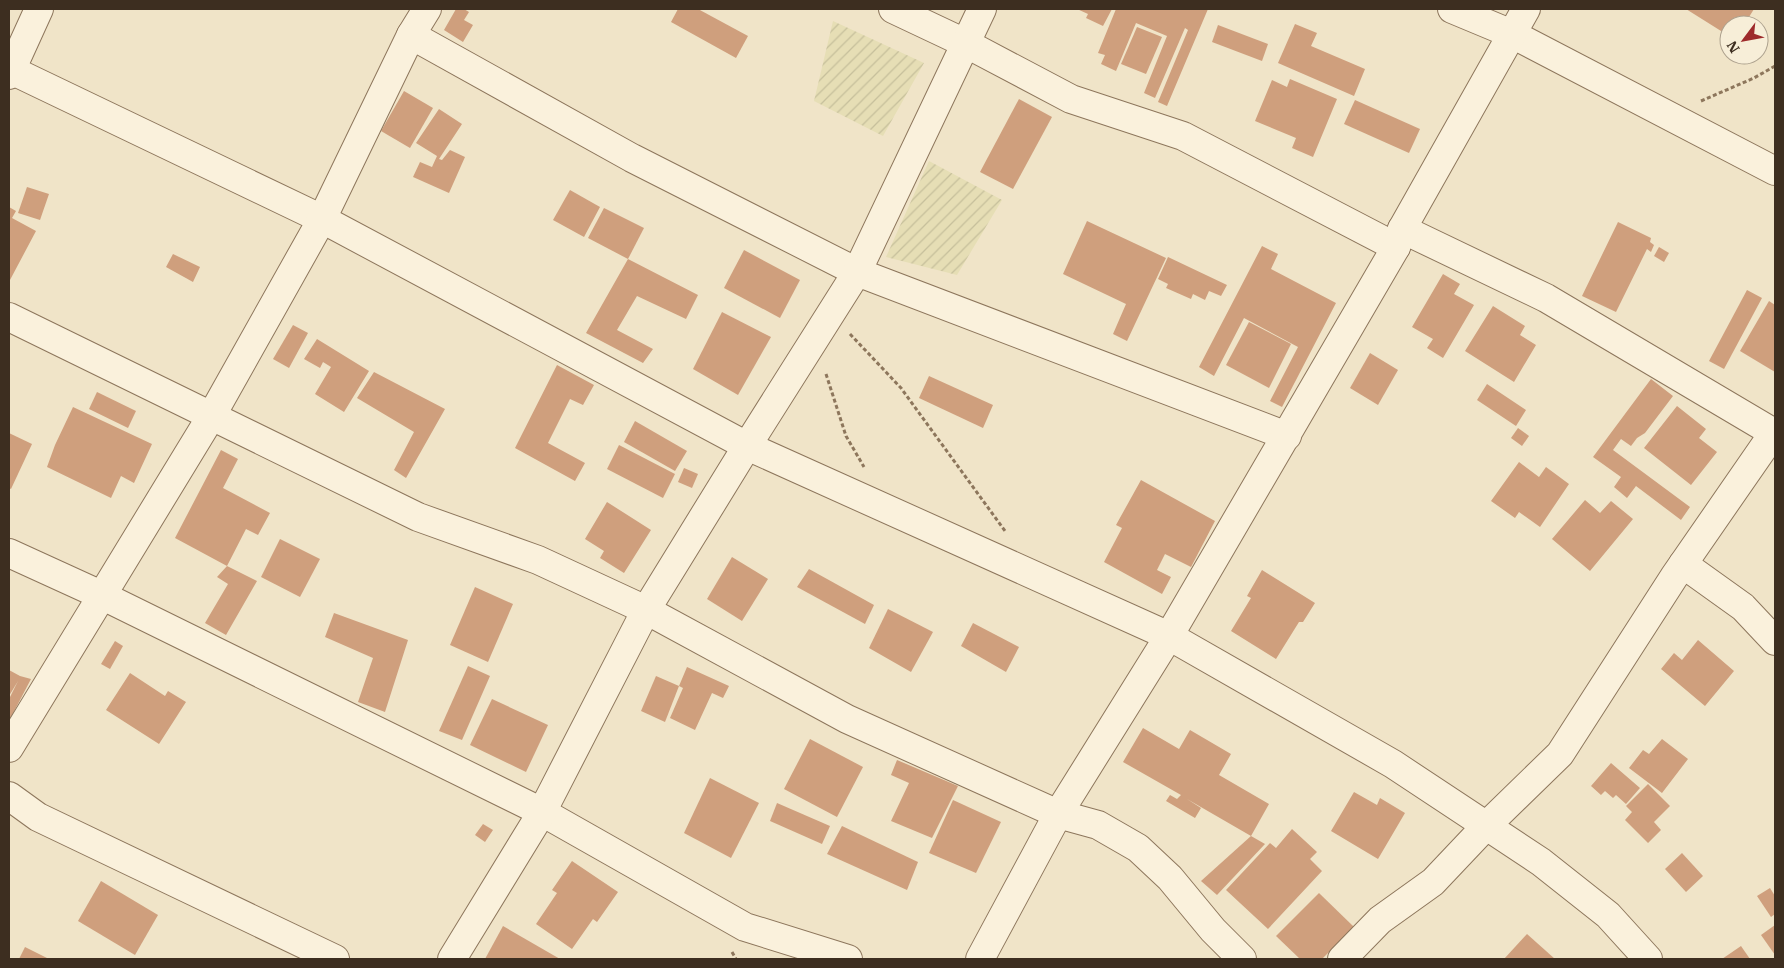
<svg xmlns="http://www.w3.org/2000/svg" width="1784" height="968" font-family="'IBM Plex Serif',serif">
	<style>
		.farmland { fill: url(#farmland-furrows) }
		.building { fill: #cf9f7d }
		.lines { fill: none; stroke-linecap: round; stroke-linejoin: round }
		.minor-casing { stroke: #8d765c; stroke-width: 30 }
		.path { stroke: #8d765c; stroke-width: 3; stroke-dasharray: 4 2.5; stroke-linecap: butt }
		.minor { stroke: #faf1dc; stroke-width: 28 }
	</style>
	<defs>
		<pattern id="farmland-furrows" width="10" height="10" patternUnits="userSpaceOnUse" patternTransform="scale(1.25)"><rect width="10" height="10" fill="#e6deb5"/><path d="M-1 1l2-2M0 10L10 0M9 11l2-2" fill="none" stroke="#c6bf9b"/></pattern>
	</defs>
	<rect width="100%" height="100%" fill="#f0e4c8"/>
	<g class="farmland">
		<path d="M833,21L924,63L883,136L814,101Z"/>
		<path d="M929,161L1002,200L957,275L886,257Z"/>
	</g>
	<g class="building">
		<path d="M456,9H464L469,12L464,20L473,25L463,42L444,30Z"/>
		<path d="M678,9H698L748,36L736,58L671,22Z"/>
		<path d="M1077,9H1112L1103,26L1086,18L1088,14Z"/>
		<path d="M1116,9H1208L1167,106L1158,102L1188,30L1185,28L1155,98L1144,93L1167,36L1136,23L1116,71L1101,64L1105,55L1098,53Z"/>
		<path d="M1686,9H1754L1744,25H1729V36Z"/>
		<path d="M1295,24L1317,33L1311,46L1365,69L1354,96L1278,63Z"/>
		<path d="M1218,25L1268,44L1262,61L1212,42Z"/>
		<path d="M1137,27L1162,37L1146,74L1121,64Z"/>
		<path d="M1290,79L1337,99L1313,157L1292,148L1296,138L1255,121L1272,80L1287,87Z"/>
		<path d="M404,91L433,108L410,148L381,131Z"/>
		<path d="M1019,99L1052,117L1013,189L980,172Z"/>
		<path d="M1355,100L1420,129L1409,153L1344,124Z"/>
		<path d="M439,109L462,124L439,159L442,160L450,150L465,157L449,193L413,177L420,162L432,167L437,156L416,143Z"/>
		<path d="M27,187L49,194L40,220L18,213Z"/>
		<path d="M570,190L600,207L584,237L553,220Z"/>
		<path d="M9,207L16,211L12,218L36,231L10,280L9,279Z"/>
		<path d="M604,208L644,228L628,259L588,238Z"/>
		<path d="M1087,221L1166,258L1127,341L1113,334L1126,304L1063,274Z"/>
		<path d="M1618,222L1651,238L1650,242L1654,245L1651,252L1647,249L1616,312L1582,296Z"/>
		<path d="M1262,246L1278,254L1271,269L1336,303L1282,407L1270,401L1298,347L1244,318L1214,376L1199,367Z"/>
		<path d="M1659,247L1669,253L1664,262L1654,256Z"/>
		<path d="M744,250L800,280L780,318L724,288Z"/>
		<path d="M173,254L200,267L193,282L166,267Z"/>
		<path d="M1168,257L1227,285L1221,296L1209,291L1205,300L1193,294L1191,299L1166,288L1168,284L1158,279Z"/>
		<path d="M628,259L698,295L686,319L637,296L617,330L653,349L643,363L586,333Z"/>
		<path d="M1443,274L1460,284L1454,294L1474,305L1443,358L1427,348L1433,339L1412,327Z"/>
		<path d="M1747,290L1762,298L1724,369L1709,361Z"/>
		<path d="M1769,301L1775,305V372L1740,351Z"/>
		<path d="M1493,306L1525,326L1520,335L1536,345L1514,382L1465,351Z"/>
		<path d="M722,312L771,337L738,395L693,369Z"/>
		<path d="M1249,322L1291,344L1269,388L1226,365Z"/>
		<path d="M293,325L308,333L289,368L273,359Z"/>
		<path d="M317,339L369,371L344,412L315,394L331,367L323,362L320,368L304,359Z"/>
		<path d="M1370,353L1398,370L1378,405L1350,388Z"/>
		<path d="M557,365L594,385L583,405L570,399L548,443L585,463L575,481L515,448Z"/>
		<path d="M374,372L445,409L406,478L394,470L414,432L357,398Z"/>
		<path d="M929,376L993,405L983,428L919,398Z"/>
		<path d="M1651,379L1673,396L1645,433L1637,438L1631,446L1621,439L1613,450L1690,507L1681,520L1636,486L1627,498L1614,487L1621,477L1593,457Z"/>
		<path d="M1487,384L1526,410L1516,426L1477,400Z"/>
		<path d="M97,392L136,411L128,428L89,409Z"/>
		<path d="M1677,406L1706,429L1699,438L1717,452L1691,485L1644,448Z"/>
		<path d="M73,407L152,444L134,483L121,476L111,498L47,467L55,445Z"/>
		<path d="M635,421L687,451L675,471L624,442Z"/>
		<path d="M1518,428L1529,436L1522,446L1511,438Z"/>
		<path d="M9,433L32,444L11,489L9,488Z"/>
		<path d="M619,445L675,474L663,498L607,469Z"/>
		<path d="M221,450L238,459L223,488L270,513L258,535L246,529L227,566L175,538Z"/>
		<path d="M1519,462L1539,477L1546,467L1569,484L1540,527L1519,512L1515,518L1491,501Z"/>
		<path d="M684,468L698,474L692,488L678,482Z"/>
		<path d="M1141,480L1215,521L1191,567L1165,554L1157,570L1171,577L1162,594L1104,562L1122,528L1116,525Z"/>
		<path d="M1585,500L1600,513L1611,501L1633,519L1590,571L1552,539Z"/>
		<path d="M607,502L651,530L624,573L600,558L604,551L585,539Z"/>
		<path d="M280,539L320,559L300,597L261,577Z"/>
		<path d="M732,557L768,579L742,621L707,599Z"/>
		<path d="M227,566L257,581L226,635L205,623L228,584L217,577Z"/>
		<path d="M809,569L874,605L865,624L797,587Z"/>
		<path d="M1262,570L1315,603L1303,622H1299L1276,659L1231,631L1251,598L1247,596Z"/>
		<path d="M475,587L513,604L488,662L450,645Z"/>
		<path d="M888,609L933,632L911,672L869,648Z"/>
		<path d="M334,613L408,640L385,712L358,702L373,658L325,637Z"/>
		<path d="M973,623L1019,647L1006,672L961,646Z"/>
		<path d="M1698,640L1734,671L1705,706L1661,669L1674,653L1682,660Z"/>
		<path d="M115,641L123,646L110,669L101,664Z"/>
		<path d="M468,666L490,676L462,740L439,731Z"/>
		<path d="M687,667L729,686L723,698L712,693L695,730L670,718L683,688L679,686Z"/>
		<path d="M9,670L20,676L31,679L9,721V699L18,681L9,696Z"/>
		<path d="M130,673L165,696L168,691L186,702L159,744L106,710Z"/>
		<path d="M656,676L679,686L665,722L641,711Z"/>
		<path d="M492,699L548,725L526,772L470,745Z"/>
		<path d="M1143,728L1179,749L1190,730L1231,754L1219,775L1269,804L1251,836L1187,799L1201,808L1195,818L1166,801L1170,795L1177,799L1181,795L1123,762Z"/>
		<path d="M810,739L863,767L837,817L784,789Z"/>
		<path d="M1662,739L1688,759L1662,793L1629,768L1643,750L1649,754Z"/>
		<path d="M897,760L958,786L932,838L891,821L909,783L891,775Z"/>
		<path d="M1611,763L1640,788L1626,804L1616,795L1613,798L1605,791L1601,795L1591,786Z"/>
		<path d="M710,778L759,803L731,858L684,833Z"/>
		<path d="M1648,784L1670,806L1654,822L1661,830L1648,843L1625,820L1632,812L1626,806Z"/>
		<path d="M1354,792L1377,805L1380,798L1405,813L1378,859L1331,831Z"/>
		<path d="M953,800L1001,822L976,873L929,853Z"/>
		<path d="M777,803L830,826L822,844L770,821Z"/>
		<path d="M483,824L493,830L485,842L475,835Z"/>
		<path d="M842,826L918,862L907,890L827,854Z"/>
		<path d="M1292,829L1317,852L1310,859L1322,871L1268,929L1226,890L1270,843L1276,848Z"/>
		<path d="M1251,836L1265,844L1217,895L1201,881Z"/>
		<path d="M1682,853L1703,876L1686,892L1665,869Z"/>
		<path d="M572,861L618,892L597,922L593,919L572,949L536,924L557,893L552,890Z"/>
		<path d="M101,881L158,915L135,955L78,921Z"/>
		<path d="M1770,888L1775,896V914L1771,917L1757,896Z"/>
		<path d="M1319,893L1354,927L1322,959H1300L1276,936Z"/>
		<path d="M1775,925V955L1761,935Z"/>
		<path d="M503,926L560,959H485Z"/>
		<path d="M1527,934L1555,959H1504Z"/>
		<path d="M1741,946L1750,959H1722Z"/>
		<path d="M25,947L49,959H19Z"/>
	</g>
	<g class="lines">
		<defs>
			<g id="minor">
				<path d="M893,9L965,43L1071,99L1183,136L1396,247"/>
				<path d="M1452,9L1512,34L1775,171"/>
				<path d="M411,35L632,158L857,272L1287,436"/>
				<path d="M9,69L322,219L747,446L1169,636L1393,764L1541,862L1608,915L1648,959"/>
				<path d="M9,75L39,9"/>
				<path d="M1402,229L1546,298L1774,433"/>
				<path d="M9,317L418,517L538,560L646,610L847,719L1058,814L1098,825L1138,848L1170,878L1213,930L1242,959"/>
				<path d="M9,553L101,595L542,812L745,927L848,959"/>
				<path d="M1683,564L1743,607L1775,641"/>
				<path d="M9,748L212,415L322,219L411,35L427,9"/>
				<path d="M9,796L38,817L335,959"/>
				<path d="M452,959L542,812L646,610L747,446L857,272L982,9"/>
				<path d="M980,959L1058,814L1169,636L1396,247L1402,229L1526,9"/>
				<path d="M1342,959L1380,920L1433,882L1486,826L1560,754L1674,577L1775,431"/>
			</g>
		</defs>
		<use href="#minor" class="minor-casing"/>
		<g class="path">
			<path d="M1701,101L1754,78L1775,66"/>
			<path d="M850,334L901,388L1005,531"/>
			<path d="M826,374L846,436L864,467"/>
			<path d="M732,952L736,959"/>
		</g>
		<use href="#minor" class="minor"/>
	</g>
	<rect width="1784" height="968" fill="none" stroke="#3d2e20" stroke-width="20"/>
	<g transform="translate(1744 40) rotate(238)"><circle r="24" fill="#f7eed8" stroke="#ada18e"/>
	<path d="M0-4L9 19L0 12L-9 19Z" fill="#9e2a2b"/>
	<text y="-8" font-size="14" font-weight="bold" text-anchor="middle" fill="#3d2e20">N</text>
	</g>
</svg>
